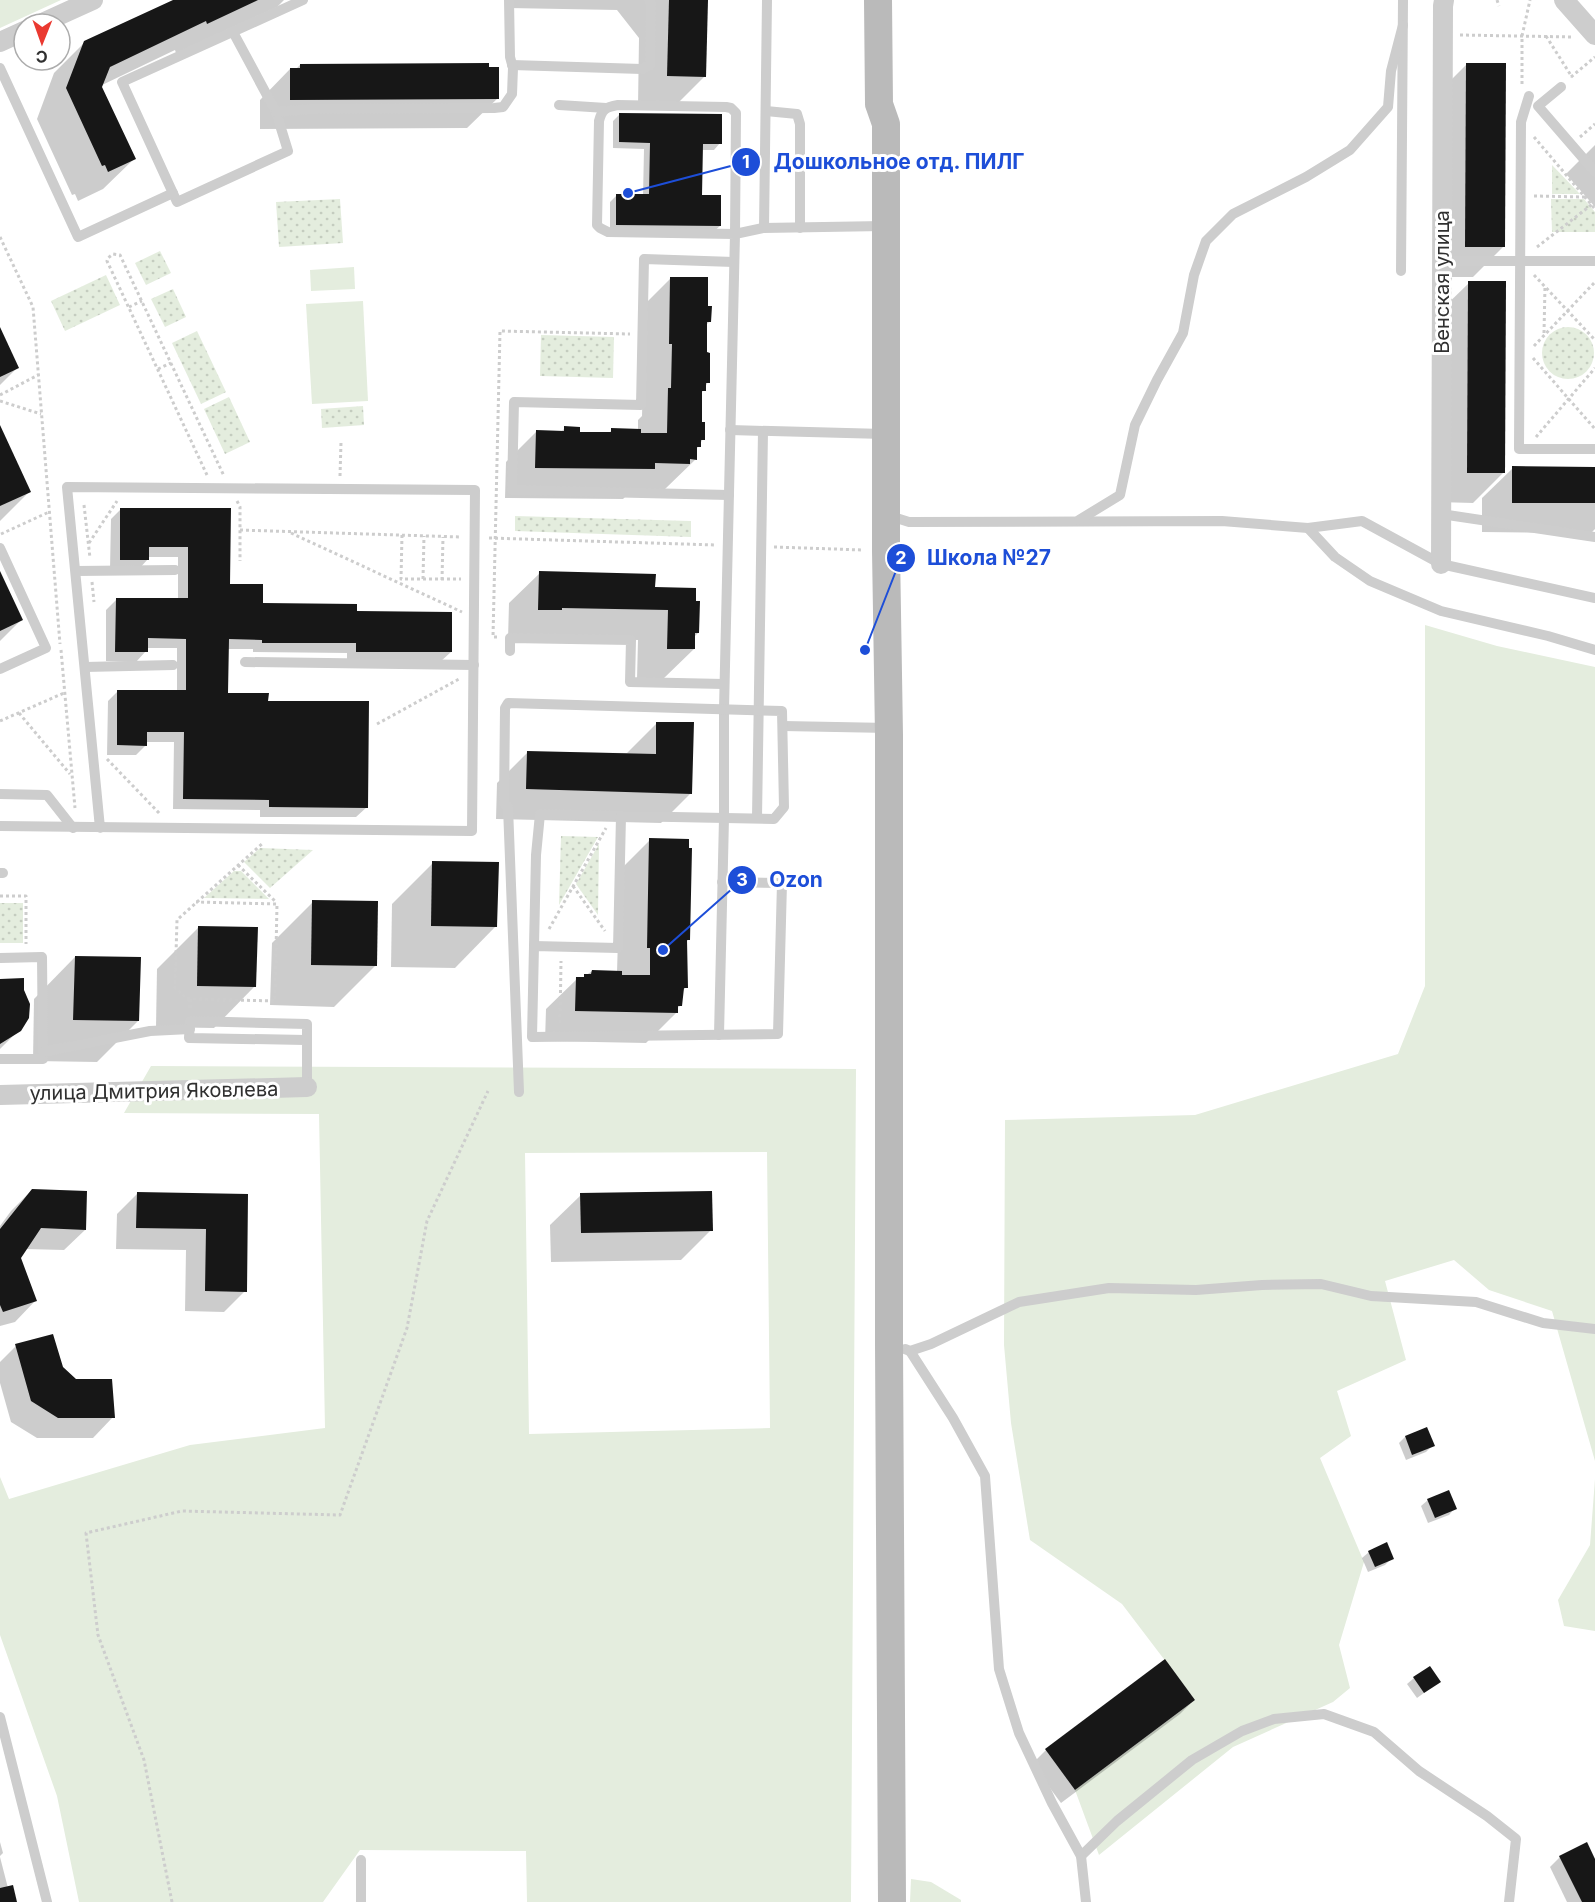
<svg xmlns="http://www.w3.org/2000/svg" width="1595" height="1902" font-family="Inter,sans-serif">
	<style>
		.grass { fill: #e4edde; fill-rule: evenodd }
		.park { fill: url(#park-dots) }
		.shadow { fill: #0003 }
		.building { fill: #171717 }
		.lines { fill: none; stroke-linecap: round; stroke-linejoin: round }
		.path { stroke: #cdcdcd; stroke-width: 3; stroke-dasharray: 3 3; stroke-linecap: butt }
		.lane { stroke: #cdcdcd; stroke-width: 10 }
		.street { stroke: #cdcdcd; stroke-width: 20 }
		.secondary { stroke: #bababa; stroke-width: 28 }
		.labels { text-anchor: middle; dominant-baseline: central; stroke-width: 6; stroke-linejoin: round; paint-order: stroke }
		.street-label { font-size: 20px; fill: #303030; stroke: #fff }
		.leader { fill: none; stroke: #1d4ed8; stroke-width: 2 }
		.callout-dot { fill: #1d4ed8; stroke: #fff; stroke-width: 2 }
		.mark-label { font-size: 18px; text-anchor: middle; font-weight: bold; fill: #fff }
		.callout-label { font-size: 21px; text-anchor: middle; font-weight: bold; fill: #1d4ed8; stroke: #fff; stroke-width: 6; stroke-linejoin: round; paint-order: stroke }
	</style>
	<defs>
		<pattern id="park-dots" width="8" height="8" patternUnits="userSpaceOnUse" patternTransform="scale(1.5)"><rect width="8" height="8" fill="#e4edde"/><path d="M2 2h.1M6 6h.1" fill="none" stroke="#c4ccbf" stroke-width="1.8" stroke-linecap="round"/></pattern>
	</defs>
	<rect width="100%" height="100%" fill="#fff"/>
	<g class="grass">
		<path d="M0,0H61L0,28Z"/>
		<path d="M354,267L355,289L311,291L310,270Z"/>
		<path d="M363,301L368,401L312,404L306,304Z"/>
		<path d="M1425,625L1497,646L1595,667V1461L1552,1311L1489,1290L1454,1260L1385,1281L1406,1360L1337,1391L1351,1436L1320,1458L1364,1562L1339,1645L1350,1688L1333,1702L1233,1747L1099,1855L1075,1790L1195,1700L1122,1604L1030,1540L1011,1423L1004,1345L1005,1120L1195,1115L1398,1054L1425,986Z"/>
		<path d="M151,1066L856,1069L851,1902H527L526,1851L360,1850L323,1902H79L57,1796L0,1635V1477L9,1499L190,1445L325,1428L319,1114L124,1113ZM767,1152L770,1428L529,1434L525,1153Z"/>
		<path d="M1595,1479V1631L1564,1626L1558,1600L1590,1545Z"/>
		<path d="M911,1879L931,1882L961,1900V1902H910Z"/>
	</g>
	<g class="park">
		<path d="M1552,165L1580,194H1552Z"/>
		<path d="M340,199L343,243L279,247L276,202Z"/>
		<path d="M1551,199H1584L1595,212V232H1552Z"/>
		<path d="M160,251L171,273L146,285L135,263Z"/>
		<path d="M106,275L120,305L65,331L51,301Z"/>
		<path d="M173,289L186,317L165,327L151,299Z"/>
		<circle cx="1568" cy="353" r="26"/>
		<path d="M197,331L226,392L201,404L172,343Z"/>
		<path d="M541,335L614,337L613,378L540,376Z"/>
		<path d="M229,397L250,442L225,454L204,409Z"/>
		<path d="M363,406L364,425L322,428L321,409Z"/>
		<path d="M515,516L691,521V537L515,531Z"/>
		<path d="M561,836L598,837L559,905Z"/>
		<path d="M599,844L598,915L576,884Z"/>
		<path d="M260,848L313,850L270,888L244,862Z"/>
		<path d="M234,871H241L269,899L204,898Z"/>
		<rect x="0" y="903" width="23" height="40"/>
	</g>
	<g class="shadow">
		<path d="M176,0H284L277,7L176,53L175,50L100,86L134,159L103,189L78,201L75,194L72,195L37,119L54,73L85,42Z"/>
		<path d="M506,0H706L705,76L674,107L638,106L639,38L617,10L505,8Z"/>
		<path d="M1467,64L1503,247L1473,277H1435L1436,95Z"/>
		<path d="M300,65L498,98L467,128L260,129V100L290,69H296Z"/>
		<path d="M620,114L720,143L714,150H702L701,196L720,226L713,232L610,231V202L617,195L643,196L644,149L613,148V121Z"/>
		<path d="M1595,145V207L1566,174Z"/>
		<path d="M671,278L706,307L710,321L706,325L708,382L701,394L700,424L703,439L696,450V459L665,489L629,493L623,499L505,498L506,462L536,432L560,433L565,428L578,433L608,434L612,430H638V420L642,416L643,374L641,308Z"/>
		<path d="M1469,283L1504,472L1473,503L1437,502L1438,313Z"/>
		<path d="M0,330L18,367L0,385Z"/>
		<path d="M0,437L29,492L0,521Z"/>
		<path d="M1513,468H1595V529L1591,533L1482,532V498Z"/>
		<path d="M121,509L229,510L228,585L261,605L356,613L451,652L440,662L347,661V653L253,652V649H227V695L267,702L367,807L356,817H260V810L173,809L174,742H146V745L136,755H107L108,701L118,691L177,692V648H146V651L136,662L106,661V610L116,600H178V557H148V559L138,570L110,569L111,519Z"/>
		<path d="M540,573L654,588L698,633L694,637V649L663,679H637L638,640L533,638L508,639L509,603Z"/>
		<path d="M0,597L21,620L0,641Z"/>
		<path d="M657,723L691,793L661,823L496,819L497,783L528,752L627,753Z"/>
		<path d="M650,840L689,939L686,942V987L682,992L680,1006L676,1009V1013L646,1043L545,1041L546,1009L577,979H581L592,971L617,972L620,870Z"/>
		<path d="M433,863L496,926L455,968L391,967L392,904Z"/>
		<path d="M313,902L376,965L334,1007L270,1005L272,943Z"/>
		<path d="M199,927L255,986L214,1028L156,1027L157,969Z"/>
		<path d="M75,957L138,1021L97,1062L33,1061L34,999Z"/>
		<path d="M0,979L5,980L19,1030L0,1049Z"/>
		<path d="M32,1190L85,1230L64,1250L25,1249L19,1258L35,1301L15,1322L0,1326V1226L11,1211Z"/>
		<path d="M137,1194L246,1195L245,1291L224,1312L185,1311L186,1250L116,1249L117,1214Z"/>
		<path d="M581,1195L711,1230L681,1260L551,1262L550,1225Z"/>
		<path d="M16,1346L61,1368L113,1417L93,1438H37L11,1422L0,1383V1362Z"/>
		<path d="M1405,1437L1433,1445L1426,1452L1406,1460L1399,1443Z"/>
		<path d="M1428,1500L1455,1508L1449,1515L1428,1523L1421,1506Z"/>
		<path d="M1369,1552L1392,1558L1385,1565L1368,1572L1362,1558Z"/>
		<path d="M1164,1662L1194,1700L1180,1714L1061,1803L1032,1764L1046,1750Z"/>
		<path d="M1414,1678L1439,1682L1417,1698L1407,1684Z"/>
		<path d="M0,1842L3,1853L0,1856Z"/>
		<path d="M0,1857L8,1888L15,1902H0Z"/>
		<path d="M1560,1857L1595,1862V1902H1567L1550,1867Z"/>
	</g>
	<g class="building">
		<path d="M173,0H258L207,24L206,21L110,67L102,87L136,159L108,172L105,165L102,166L66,88L84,41Z"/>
		<path d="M669,0H708L706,77L667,76Z"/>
		<path d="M489,63V67H499V99L290,100V68H300V64Z"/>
		<path d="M1466,63H1506L1505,247H1465Z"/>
		<path d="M619,113L722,114V144H703L702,195H721V226L616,225V194H649L650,143L619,142Z"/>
		<path d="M670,277H708V306H712L711,322H707V352L710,353V383H706V391H702V422H705V440H701V447H697V460L690,459V464L655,463V469L535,468L536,430L564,431V426L580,427V432H611V428L641,429V433H667L668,388H671L672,344H669Z"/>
		<path d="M1468,281H1506L1505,473H1467Z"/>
		<path d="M0,327L19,368L0,377Z"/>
		<path d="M0,425L31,492L0,506Z"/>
		<path d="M1512,466L1595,467V503H1512Z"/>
		<path d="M120,508H231L230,584H263V603L357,604V611L452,612V652H356V643H262V640L229,639L228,693H269L268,701H369L368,808L269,807V800L183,799L184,732H147V746L117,745V690H186V639L148,638V652H115L116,598H188V547H149V560H120Z"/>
		<path d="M0,571L23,620L0,631Z"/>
		<path d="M539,571L656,574L655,587L696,588V601H700L699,633H695V649H667L668,610L562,608V610H538Z"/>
		<path d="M656,722H694L692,794L526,789L527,751L656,754Z"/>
		<path d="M649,838L689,839V848H692L690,940H687L688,988H684L682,1006H678V1013L575,1011L576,977H584V974H591L592,970L622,971V975H650V948H647Z"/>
		<path d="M432,861L499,862L497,927L431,926Z"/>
		<path d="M312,900L378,901L377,966L311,965Z"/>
		<path d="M198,926L258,927L256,987L197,986Z"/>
		<path d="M75,956L141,957L139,1021L73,1020Z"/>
		<path d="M24,978V990L30,1004L29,1018L21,1031L0,1044V979Z"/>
		<path d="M32,1189L87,1191L86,1230L41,1228L21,1258L37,1301L3,1312L0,1305V1229Z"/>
		<path d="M712,1191L713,1231L581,1233L580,1193Z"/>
		<path d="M137,1192L248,1194L247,1292L205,1291L206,1229L136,1228Z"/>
		<path d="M53,1334L63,1367L76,1379H112L115,1418H58L31,1401L15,1344Z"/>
		<path d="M1427,1427L1435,1446L1412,1455L1405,1436Z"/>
		<path d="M1449,1490L1457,1509L1435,1518L1427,1499Z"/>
		<path d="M1387,1542L1394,1559L1375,1567L1368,1551Z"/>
		<path d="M1165,1659L1195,1700L1075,1790L1045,1749Z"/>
		<path d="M1430,1666L1441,1682L1424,1693L1413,1677Z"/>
		<path d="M1587,1842L1595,1859V1902H1582L1559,1856Z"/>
		<path d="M13,1885L17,1902H0V1888Z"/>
	</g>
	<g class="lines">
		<g class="path">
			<path d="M1497,0L1499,6"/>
			<path d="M1460,35L1574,37"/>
			<path d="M1546,36L1572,77"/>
			<path d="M1571,77L1595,57"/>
			<path d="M1522,84V36L1530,0"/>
			<path d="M1534,137L1595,209"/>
			<path d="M1580,137L1595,124"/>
			<path d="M1534,196L1585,197"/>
			<path d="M0,237L33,307L60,644"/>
			<path d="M1537,247L1595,202"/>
			<path d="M1534,275L1595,340"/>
			<path d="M129,307L142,301"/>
			<path d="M1544,333L1545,286"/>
			<path d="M1534,346L1595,282"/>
			<path d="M1533,358L1595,429"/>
			<path d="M158,369L171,363"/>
			<path d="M0,395L38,375"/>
			<path d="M0,401L41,414"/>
			<path d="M1536,437L1595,368"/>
			<path d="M207,475L107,261L108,258L113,254L120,255L224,476"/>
			<path d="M340,476L341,442"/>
			<path d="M237,501L240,507V561"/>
			<path d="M84,505L90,558"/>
			<path d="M240,530L461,537"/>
			<path d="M291,533L462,612"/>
			<path d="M1,534L49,512"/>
			<path d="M402,535L401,579H461"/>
			<path d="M489,538L716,545"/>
			<path d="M89,543L117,501"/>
			<path d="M774,547L863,550"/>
			<path d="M423,579L424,536"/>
			<path d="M442,580L443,537"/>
			<path d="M92,582L94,602"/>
			<path d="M497,637H493L500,331L630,334"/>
			<path d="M61,650L75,808"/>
			<path d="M19,713L70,774"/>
			<path d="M0,721L64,693"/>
			<path d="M377,724L459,679"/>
			<path d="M107,759L160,814"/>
			<path d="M238,865L276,902"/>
			<path d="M573,886L605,931"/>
			<path d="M0,896H26V944"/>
			<path d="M549,929L606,828"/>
			<path d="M190,999H187L175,988L177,920L263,843"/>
			<path d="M190,1008V999L275,1001L277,904L196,902"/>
			<path d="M560,1023L561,961"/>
			<path d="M172,1902L144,1760L98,1635L86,1533L182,1511L340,1515L407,1328L427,1221L488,1091"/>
		</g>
		<g class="lane">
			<path d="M233,32L276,112L288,151L177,202L122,82L303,0"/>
			<path d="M512,65L642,69L650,65L651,2L649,0"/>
			<path d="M0,68L78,237L173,193"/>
			<path d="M1561,87L1538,106L1595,172"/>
			<path d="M1529,96L1521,122L1519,449H1595"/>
			<path d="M559,105L606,108"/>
			<path d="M766,111L797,114L800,124V228"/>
			<path d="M276,112L311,109L494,108L503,107L512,94L513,68L510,57L509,0"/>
			<path d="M764,228L767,0"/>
			<path d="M1442,261H1595"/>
			<path d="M1401,271L1403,0"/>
			<path d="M730,430L884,434"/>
			<path d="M729,495L512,490L514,402L641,405L644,259L734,262"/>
			<path d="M1441,514L1595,537"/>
			<path d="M887,515L909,522L1222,521L1308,528L1362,521L1441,564L1595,598"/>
			<path d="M1079,520L1120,495L1135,425L1157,380L1183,333L1194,275L1206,241L1233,214L1306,177L1350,150L1388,107L1391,71L1403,25"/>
			<path d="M1308,528L1335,557L1370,581L1441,611L1548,636L1595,650"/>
			<path d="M0,548L46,648L0,669"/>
			<path d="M76,571L175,570"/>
			<path d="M510,651V638L631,640L630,682L724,684"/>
			<path d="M245,662L474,665"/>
			<path d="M85,667L173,665"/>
			<path d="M783,726L889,728"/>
			<path d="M0,794L47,795L73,828"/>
			<path d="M757,818L763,431"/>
			<path d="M0,826L472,831L475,490L67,487L100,828"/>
			<path d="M0,873H3"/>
			<path d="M534,946L536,855L540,814L621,816"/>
			<path d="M0,958L42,957L43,1059H0"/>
			<path d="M719,1035L724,818V709L735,234L736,113L731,108L726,107L618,105C606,107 602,109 599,121L597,225L600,228L608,232L735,234L763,228L884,226"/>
			<path d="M306,1040L189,1038L190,1021L307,1024V1087"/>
			<path d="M43,1052L150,1031L190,1029"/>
			<path d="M519,1092L508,807L504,803L505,708L508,703L782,711L784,807L774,819L621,816L618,948L534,946L532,1037L778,1034L782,883L722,882"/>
			<path d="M905,1349L910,1351L931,1344L1019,1302L1109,1288L1196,1290L1262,1285L1321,1284L1371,1296L1476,1302L1543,1323L1595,1329"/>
			<path d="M910,1351L953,1418L985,1476L999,1669L1019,1733L1052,1803L1081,1856L1117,1821L1192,1760L1242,1731L1274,1719L1324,1714L1374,1732L1419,1771L1487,1816L1516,1839L1509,1902"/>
			<path d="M0,1717L47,1902"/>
			<path d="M1081,1856L1086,1902"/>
			<path d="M361,1902V1860"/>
		</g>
		<g class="street">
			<path d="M1564,0L1595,35"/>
			<path d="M40,24L93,0"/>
			<path d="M0,42L24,31"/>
			<path d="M1441,564L1443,6L1444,0"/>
			<path d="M0,1095L307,1087"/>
		</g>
		<path class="secondary" d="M878,0L879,104L886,124V551L889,735V1343L892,1902"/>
	</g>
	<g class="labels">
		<g class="street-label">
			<text transform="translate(1442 282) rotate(-90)">Венская улица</text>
			<text transform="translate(154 1091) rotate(-1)">улица Дмитрия Яковлева</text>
		</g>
	</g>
	<path class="leader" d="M628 193L746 162M865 650L901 558M663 950L742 880"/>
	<g class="callout-dot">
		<circle cx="628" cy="193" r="6"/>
		<circle cx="865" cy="650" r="6"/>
		<circle cx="663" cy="950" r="6"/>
		<circle cx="746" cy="162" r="15"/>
		<circle cx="901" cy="558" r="15"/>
		<circle cx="742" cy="880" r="15"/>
	</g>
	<g class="mark-label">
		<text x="746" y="168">1</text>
		<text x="901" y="564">2</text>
		<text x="742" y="886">3</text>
	</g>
	<g class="callout-label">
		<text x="899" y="169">Дошкольное отд. ПИЛГ</text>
		<text x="989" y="565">Школа №27</text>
		<text x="796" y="887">Ozon</text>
	</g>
	<g transform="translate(42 42) rotate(181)"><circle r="28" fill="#ffffff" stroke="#acacac" stroke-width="1.5"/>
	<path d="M0-4.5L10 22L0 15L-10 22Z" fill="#ea3930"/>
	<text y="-9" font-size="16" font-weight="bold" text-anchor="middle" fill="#303030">С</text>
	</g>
</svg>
